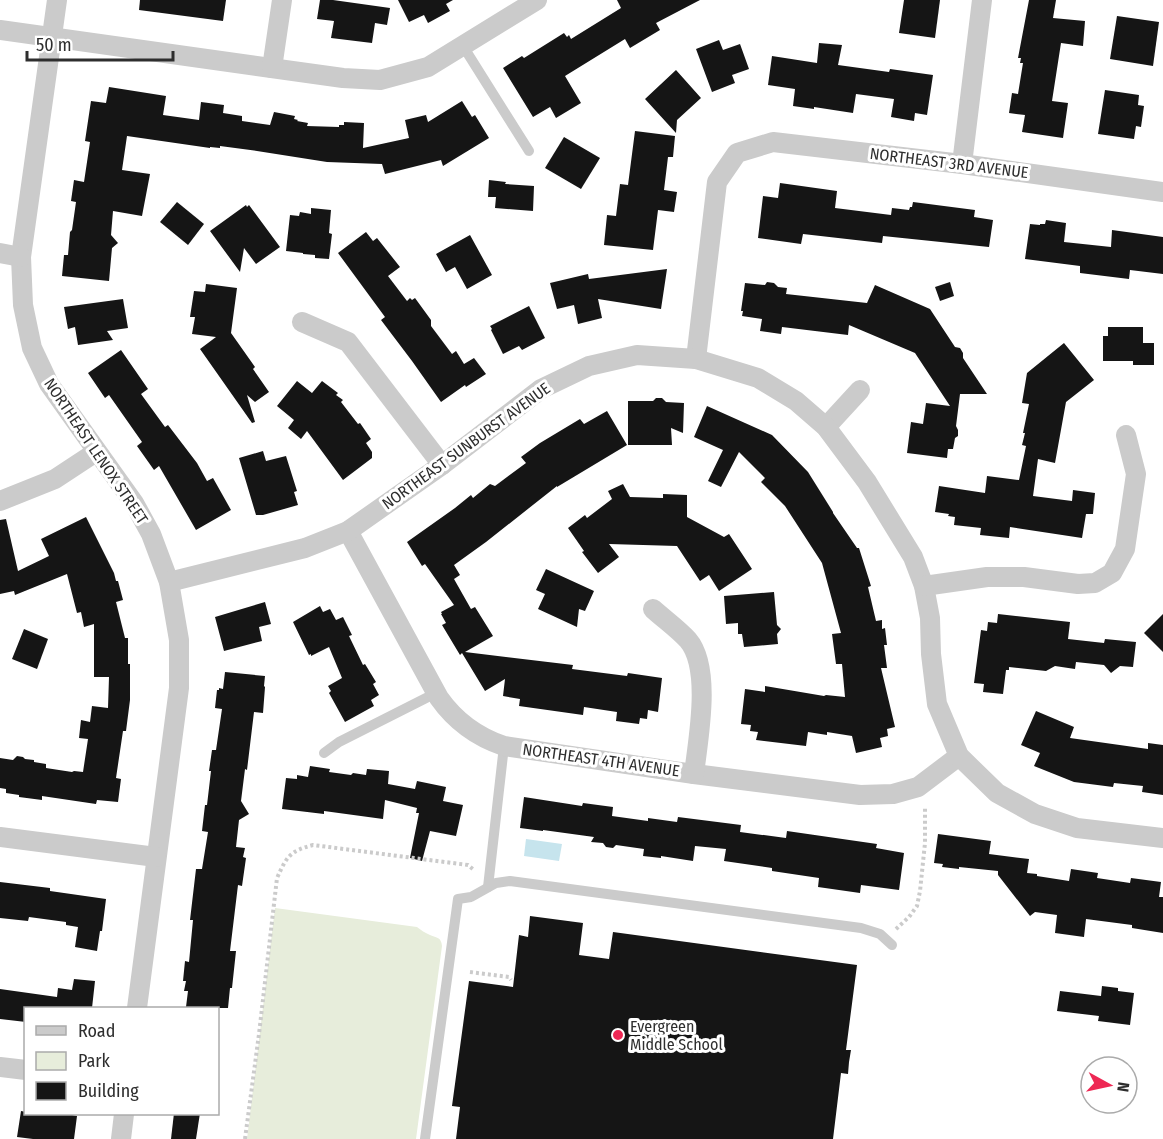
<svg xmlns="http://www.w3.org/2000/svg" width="1163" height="1139" font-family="'Fira Sans Condensed',sans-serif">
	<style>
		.green { fill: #e7eddb }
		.water { fill: #c6e4ed }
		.building { fill: #151515 }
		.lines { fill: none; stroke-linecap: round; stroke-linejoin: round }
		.path { stroke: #cbcbcb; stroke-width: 4; stroke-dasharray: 3 3; stroke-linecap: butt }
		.service { stroke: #cbcbcb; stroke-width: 10 }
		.minor { stroke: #cbcbcb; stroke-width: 20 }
		.poi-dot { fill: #ee2854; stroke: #fff; stroke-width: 2 }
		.labels { text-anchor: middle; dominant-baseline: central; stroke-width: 6; stroke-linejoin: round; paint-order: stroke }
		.street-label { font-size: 16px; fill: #2e2e2e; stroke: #fff }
		.poi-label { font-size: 16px; fill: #2e2e2e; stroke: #fff; text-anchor: start }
	</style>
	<rect width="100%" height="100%" fill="#fff"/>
	<path class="green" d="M275,908L417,927C421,930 425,933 430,935C437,938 441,937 442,946L416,1139H247Z"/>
	<path class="water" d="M526,839L562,844L559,861L524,856Z"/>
	<g class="building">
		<path d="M140,0H226L223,21L139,10Z"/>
		<path d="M320,0H333L390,8L387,25L375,23L372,43L331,38L334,21L317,19Z"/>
		<path d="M398,0H453L446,4L450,11L428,23L424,15L409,22Z"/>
		<path d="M617,0H700L656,23L660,30L630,48L625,39L565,76L581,103L556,118L550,107L533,117L503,68L522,56L524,58L564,33L567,37L569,35L571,39L621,8Z"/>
		<path d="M904,0H940L935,38L899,33Z"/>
		<path d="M1029,0H1056L1053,18L1085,21L1083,46L1061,43L1052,101L1068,103L1063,138L1022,132L1025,115L1009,113L1012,93L1018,94L1023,63H1020L1021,58H1018Z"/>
		<path d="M1117,16L1159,22L1153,66L1110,59Z"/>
		<path d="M719,40L723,50L740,44L749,69L732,75L735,83L712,92L696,49Z"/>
		<path d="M819,43L842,45L838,65L889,72L890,69L933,75L927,115L915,113L914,121L891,117L894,99L856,94L853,113L814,107V109L793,106L795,89L768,85L772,56L817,63Z"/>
		<path d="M676,70L701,98L677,120L676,133L645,99Z"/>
		<path d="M109,87L166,96L163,115L199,120L201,102L224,105L223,113L242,116V121L270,125L274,112L295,116L294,119L298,120L297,121L308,123L307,126L339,127V125H344V122L364,123L363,148L409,138L405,120L426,115L428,122L462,101L472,117L475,115L489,138L443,166L441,160L385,174L382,164L327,162L257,151L220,146V148L210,147V148L127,136L122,170L150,174L142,216L113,211L111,235L118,243L112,248L109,281L62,276L64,255H68L70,232L72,230L76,202L71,201L74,180L84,182L90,142L85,141L91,101L106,103Z"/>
		<path d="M1105,90L1139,95L1138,105L1144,106L1141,127L1136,126L1134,139L1098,134Z"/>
		<path d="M635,131L675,136L673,157H668L664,190L677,192L674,212L658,210L653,250L604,245L607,215L616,216L620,184L628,185Z"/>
		<path d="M564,137L600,158L581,189L545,168Z"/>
		<path d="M489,180L506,182L505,184L534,186L533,211L495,208L496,197H488Z"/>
		<path d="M780,183L837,191L835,208L891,215L892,208L909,210L910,207H912L913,202L975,210L974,217L993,220L989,247L883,236L882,243L803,234L801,244L758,238L763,196L778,198Z"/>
		<path d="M177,202L204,224L188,245L160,222Z"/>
		<path d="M246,205L247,207L249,205L280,247L256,264L244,248L240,272L210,231Z"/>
		<path d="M311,208L331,210L329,233L332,234L329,259L315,258V255L303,254V253L286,251L290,215L299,216L300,212L311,214Z"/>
		<path d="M1046,220L1066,223L1064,242L1111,247L1112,230L1163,237V274L1130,270L1129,279L1080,273V266L1025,259L1030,224L1040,225V224H1045Z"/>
		<path d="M366,232L373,241L377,238L400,267L388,276L407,301L410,298L412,300L415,298L431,320V326L452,354L456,351L464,364L474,358L486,374L466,387L465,385L441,402L412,361L381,320L385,317L338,253Z"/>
		<path d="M470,235L492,275L467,289L455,267L446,272L436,254Z"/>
		<path d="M667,269L661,309L598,299L602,318L578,324L574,305L557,309L550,283L588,274L589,279Z"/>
		<path d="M767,282L774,283L778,287L787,288L786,294L867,303L875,285L930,309L955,347L960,348L963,353V358L987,394H960L956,426L958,430V436L955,438L953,449H948L947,458L907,453L911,422L923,424L926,403L950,406L915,353L849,325L848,335L782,327L781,334L760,331L762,319L742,316L743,311H741L745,283L765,285Z"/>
		<path d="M950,282L954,296L940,301L935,287Z"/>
		<path d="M206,284L237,288L231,333L255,367L253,369L269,392L255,402L247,395L255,422L252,423L200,349L216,337L192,334L195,317H190L194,291L205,292Z"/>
		<path d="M123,299L128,328L107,331L113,340L78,345L75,327L68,329L64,307Z"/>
		<path d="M529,306L545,338L522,350L519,346L503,354L491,330L492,329L490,326Z"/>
		<path d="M1108,327H1143V343H1154V365H1133V361H1103V336H1108Z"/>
		<path d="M1064,343L1094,380L1066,402L1055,463L1038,459L1033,496L1072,501L1073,490L1095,493L1093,514H1086L1082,538L1010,527L1009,538L980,535L981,528L954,525L955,517L948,516L949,514L935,512L939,486L985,493L987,476L1019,480L1026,446L1022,445L1025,433H1023L1029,404L1022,403L1027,373Z"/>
		<path d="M121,350L148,389L141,394L165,427L168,425L197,463L207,481L213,478L231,510L196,530L159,466L154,470L137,446L142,442L109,395L105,398L88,373Z"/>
		<path d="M297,381L312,393L322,381L338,393L336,395L343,400L341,402L358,424L360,423L371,439L366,443L372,452V458L343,480L307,431L301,439L288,428L294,420L277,406Z"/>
		<path d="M656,398H662L666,402L684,403L683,433L671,428L672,445H628V401H653Z"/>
		<path d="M707,406L772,435L808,472L833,512V513L857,548H859L871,586L868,587L876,621L882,620V629L885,628L887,645H884L887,668H881L895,727L887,729L888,736L880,738L882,747L856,753L852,736L827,732V735L808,732L806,746L756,740L758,732L750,731L751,725L741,724L745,689L765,692V686L824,696L826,695L845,697L842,664H836L832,634L841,633L822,563L785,506L761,482L765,478L739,452L721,487L708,481L723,450L694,437Z"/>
		<path d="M607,411L627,445L557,487V486L486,542L454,565L460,575L454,579L471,609L475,607L493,636L465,652L573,665L572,669L627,676L628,673L662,678L658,712L648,710L647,719L640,718L639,724L616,721L617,712L584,707L583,715L519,706L520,699L503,696L505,679L485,691L462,653L460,655L442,625L446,623L441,614H442L441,612L454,605L425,564L422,566L407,542L455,508L471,495L473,498L490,484L495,486L526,463L521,457L540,443L580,419L584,424Z"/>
		<path d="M263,451L266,461L286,456L297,491L294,492L298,505L263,515H256L239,458Z"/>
		<path d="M623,484L630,497L663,498V494L687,495V517L724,537L729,534L752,569L719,591L709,575L700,581L677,546L609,544L619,557L598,573L582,552L584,551L568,528L585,515L587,518L612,499L608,491Z"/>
		<path d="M86,517L114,573L116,581H118L123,600L116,602L125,638H128V664H130V700L126,731H123L116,778L121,779L118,802L97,800L96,804L42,796V800L19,797V795L6,793V789L0,788V758L13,760L17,756L23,757L25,759L34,760V762L46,764V768L72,772L74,771L83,772L88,739L79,738L81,720L90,722L92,706L108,708L109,677H94V624L84,627L81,612L77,613L67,574L15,595L14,591L0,594V520L6,519L18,571L49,556L41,539Z"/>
		<path d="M546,569L594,591L585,611L579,609L577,627L538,609L545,594L536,590Z"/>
		<path d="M774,592L777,625L781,629L777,634L778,644L744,647L742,634H738V623L726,624L724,596Z"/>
		<path d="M265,602L271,624L259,627L262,641L224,651L215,617Z"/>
		<path d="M320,606L323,612L330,609L336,620L343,617L352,635L349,636L363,665L365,664L376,682L373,684L379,695L371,700L374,706L345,722L329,693L331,691L328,686L342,678L329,647L311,656V654L309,655L293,622Z"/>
		<path d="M998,614L1070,622L1068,639L1104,643L1105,639L1136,642L1133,667L1120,666L1111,673L1104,665L1076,662L1075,669L1055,666L1046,671L1009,667V670H1006L1003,694L983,692L984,684L974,683L981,630L987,631L988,622L997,623Z"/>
		<path d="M1163,614V652L1144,633Z"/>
		<path d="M24,629L48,639L37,669L12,659Z"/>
		<path d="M225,672L265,676L264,686L265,687L263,713L254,712L247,770L245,769L241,801L249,814L239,820L236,847L245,848L243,857L246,858L242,886L238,885L230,951H236L232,988H230L228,1008H195L186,1007L188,991H184L186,981H183L185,961L189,962L193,920H190L196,869H202L208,832L202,831L205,805H207L211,771H209L212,750H216L222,709L215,708L217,690H219V688L223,689Z"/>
		<path d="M1036,711L1074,727L1070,738L1148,749V743L1163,745V795L1142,792L1143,786L1114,783L1113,787L1074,782L1034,766L1040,753L1021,745Z"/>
		<path d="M310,766L330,769L329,772L351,775L353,773L366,775L367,769L389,771L388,784L415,789L417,781L446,787L443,801L463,805L456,836L430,831L422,861L410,858L419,813H416L417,808L385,800L383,819L324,811V814L282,809L286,778L297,779V775L308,777Z"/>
		<path d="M524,797L582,806L583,803L613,807L612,816L648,821V818L677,822L678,817L741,825L740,832L786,838L787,831L877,844L876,848L904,853L899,890L861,885L860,893L818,887L819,878L772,871V868L724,861L726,849L695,846L693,861L661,856V858L643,856L644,849L616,845L613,848L606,847L603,843L591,842L594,837L543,830V831L520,828Z"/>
		<path d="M938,834L991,841L989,854L1029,859L1027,873L1037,874V876L1069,881L1071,869L1098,873L1097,878L1130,883L1131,878L1161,882L1159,897H1163V933L1132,928V925L1086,919L1084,937L1055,933L1057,915L1035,912L1030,916L998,875V871L959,867V869L942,867L943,864L934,863Z"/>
		<path d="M0,882L50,888V891L106,899L102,931H100L97,951L75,947L78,927L66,925V922L29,917L28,921L0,918Z"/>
		<path d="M530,916L583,923L579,955L609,959L613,932L857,965L846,1050H851L849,1062L848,1074L841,1073L833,1139H456L460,1107L452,1106L469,981L513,987L519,935L528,937Z"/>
		<path d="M74,979L95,981L92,1008H26V1022L0,1019V989L57,997L58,988L72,990Z"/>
		<path d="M1102,986L1118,988V991L1134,993L1130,1025L1098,1021L1099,1016L1057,1011L1060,991L1101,996Z"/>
		<path d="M21,1111L26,1112V1113H62L77,1116L74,1139H33L17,1137Z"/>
		<path d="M174,1113H200L196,1139H171Z"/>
	</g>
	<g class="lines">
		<g class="path">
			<path d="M896,929L909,917L917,906L920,891L925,843V808"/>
			<path d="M470,972L509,977L511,980"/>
			<path d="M245,1139L259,1034L277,878C287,856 290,851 313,845L468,865L474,870"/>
		</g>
		<g class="service">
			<path d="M463,46L529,151"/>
			<path d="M324,753L339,742L436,693"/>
			<path d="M488,887L504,746"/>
			<path d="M425,1139L458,899L471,897L496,883L510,881L861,928L880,934L892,945"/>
		</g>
		<g class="minor">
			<path d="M57,0L21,257L23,305L32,348L49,384L134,503L151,534L169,582L179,640V688L137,1008"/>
			<path d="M0,30L343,78L380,80L428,67L537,0"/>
			<path d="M272,68L282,0"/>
			<path d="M962,164L982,0"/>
			<path d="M0,253L21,257"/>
			<path d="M302,322L348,342L442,465"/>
			<path d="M696,359L717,182L737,153L773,142L962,164L1163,192"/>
			<path d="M826,427L860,390"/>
			<path d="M0,501L55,479L96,452"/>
			<path d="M348,531L439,698C456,722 477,737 504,746L694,774L860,795L893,794L918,787L959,756"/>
			<path d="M169,582L305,548L348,531L442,465L541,389L589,366L637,355L696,359L758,378L796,401L826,427L867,482L913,557L924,586L930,618L931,654L937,704L959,756L997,793L1035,814L1077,828L1163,838"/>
			<path d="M924,586L987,577H1024L1078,584L1095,583L1112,573L1125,549L1136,474L1126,435"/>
			<path d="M653,609C664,619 678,629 688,640C712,668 698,740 694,774"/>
			<path d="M0,837L156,857"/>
			<path d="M0,1067L26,1070"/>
			<path d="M121,1139L124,1114"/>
		</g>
	</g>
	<circle class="poi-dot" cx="618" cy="1035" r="6"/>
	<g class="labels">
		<g class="street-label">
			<text transform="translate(949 163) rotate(7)">NORTHEAST 3RD AVENUE</text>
			<text transform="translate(466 446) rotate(-36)">NORTHEAST SUNBURST AVENUE</text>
			<text transform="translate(96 451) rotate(56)">NORTHEAST LENOX STREET</text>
			<text transform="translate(601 760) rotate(8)">NORTHEAST 4TH AVENUE</text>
		</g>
		<g class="poi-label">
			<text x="630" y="1026">Evergreen<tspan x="630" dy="18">Middle School</tspan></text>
		</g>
	</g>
	<rect x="24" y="1007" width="195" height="108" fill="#ffffff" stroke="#ababab" stroke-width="1.5"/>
	<rect x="36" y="1026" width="30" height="9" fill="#cbcbcb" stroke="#ababab" stroke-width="1.5"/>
	<text x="78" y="1037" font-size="18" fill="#2e2e2e">Road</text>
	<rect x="36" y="1052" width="30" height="18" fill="#e7eddb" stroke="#ababab" stroke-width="1.5"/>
	<text x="78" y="1067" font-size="18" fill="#2e2e2e">Park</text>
	<rect x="36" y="1082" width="30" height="18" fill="#151515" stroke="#ababab" stroke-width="1.5"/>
	<text x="78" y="1097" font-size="18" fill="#2e2e2e">Building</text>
	<g transform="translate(1109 1085) rotate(98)"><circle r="28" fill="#ffffff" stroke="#ababab" stroke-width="1.5"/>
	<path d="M0-4.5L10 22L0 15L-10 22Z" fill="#ee2854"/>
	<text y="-9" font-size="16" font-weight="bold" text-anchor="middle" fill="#2e2e2e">N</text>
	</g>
	<path d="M27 51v9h146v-9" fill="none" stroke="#2e2e2e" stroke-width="3"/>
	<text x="36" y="51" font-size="18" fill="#2e2e2e" stroke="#ffffff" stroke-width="4.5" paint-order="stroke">50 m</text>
</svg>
